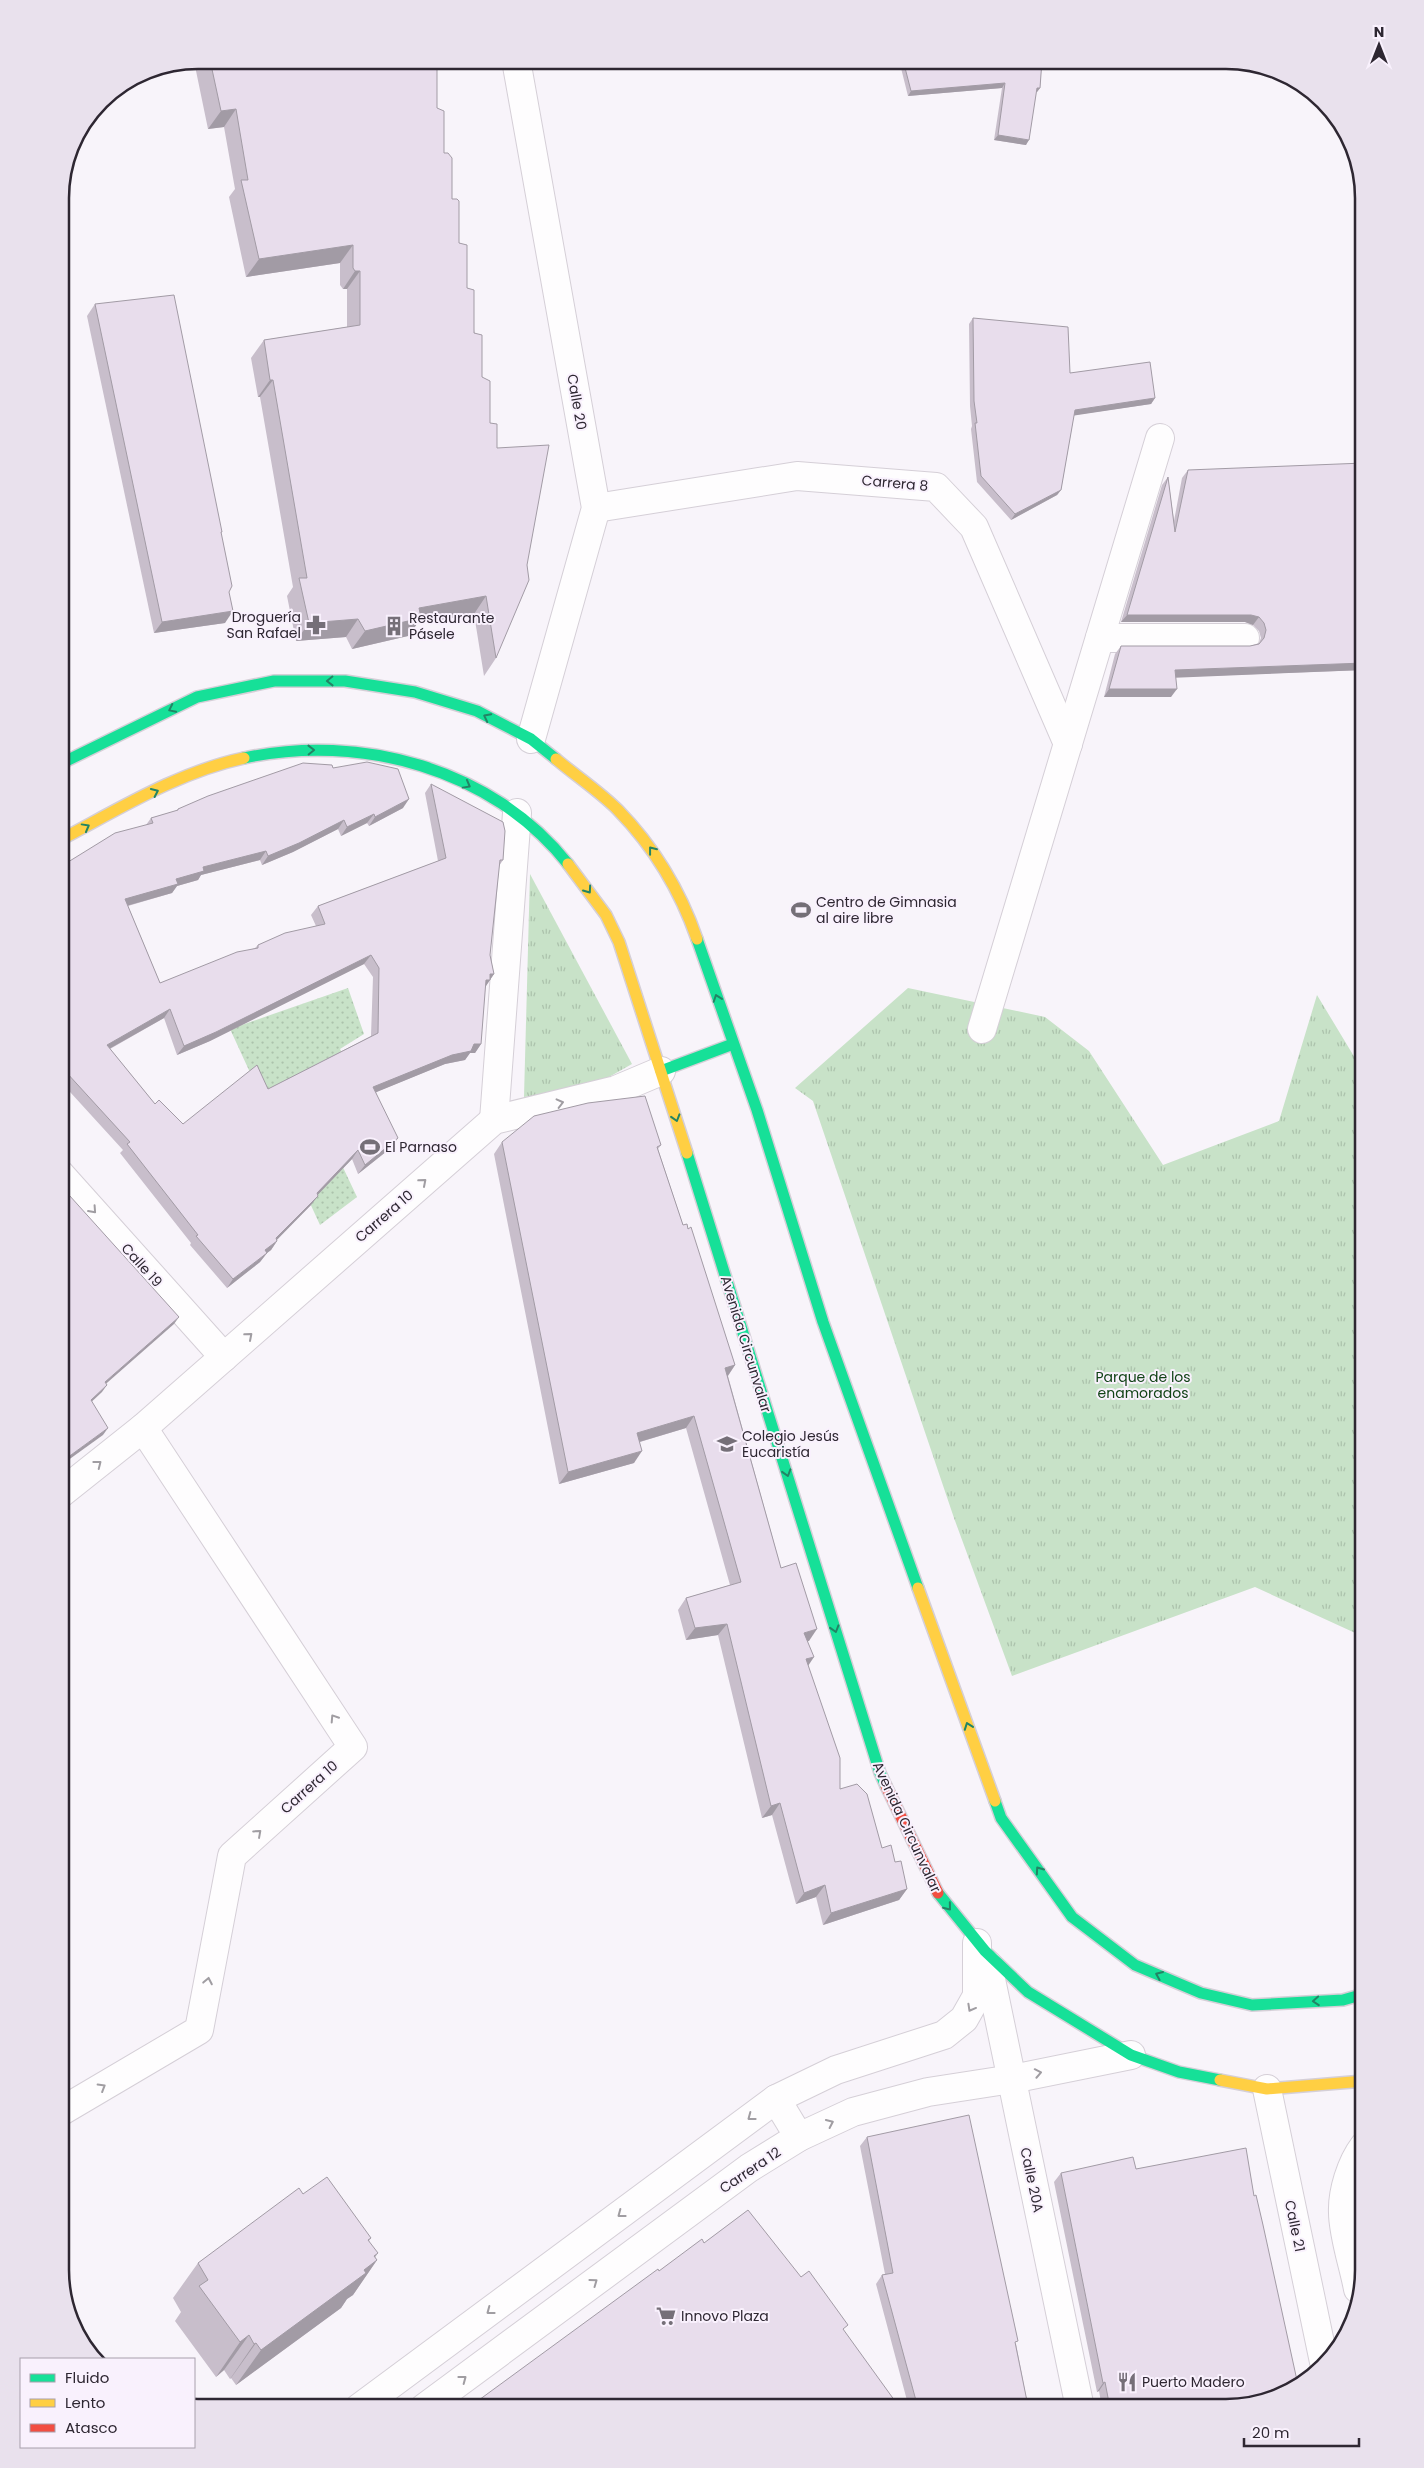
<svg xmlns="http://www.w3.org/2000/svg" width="1424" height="2468" font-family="Poppins,sans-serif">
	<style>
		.grass { fill: url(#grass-dots) }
		.park { fill: url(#park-tufts) }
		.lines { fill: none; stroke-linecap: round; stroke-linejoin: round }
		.street-casing { stroke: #d5cfd7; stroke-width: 30 }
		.fast-casing { stroke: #d5cfd7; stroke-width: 14 }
		.slow-casing { stroke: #d5cfd7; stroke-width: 14 }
		.jam-casing { stroke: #d5cfd7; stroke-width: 14 }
		.street { stroke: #fefdfe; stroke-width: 28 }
		.fast { stroke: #16e098; stroke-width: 11 }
		.slow { stroke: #ffcf43; stroke-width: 11 }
		.jam { stroke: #f24e42; stroke-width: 11 }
		.wall { fill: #c8becb; fill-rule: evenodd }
		.shaded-wall { fill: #a29ba5 }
		.building { fill: #e8ddec; stroke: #a29ba5; fill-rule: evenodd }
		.oneway { stroke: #228465 }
		.oneway2 { stroke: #a09da2 }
		.labels { text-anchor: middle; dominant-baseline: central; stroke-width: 4; stroke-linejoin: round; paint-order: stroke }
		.street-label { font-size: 14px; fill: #2e2732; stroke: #f9f1fd }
		.poi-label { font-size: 14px; fill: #2e2732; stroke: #f9f1fd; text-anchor: start }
		.park-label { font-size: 14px; fill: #114316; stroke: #f9f1fd }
		.rim { fill: none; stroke: #2e2732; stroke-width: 2.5 }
	</style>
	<defs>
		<pattern id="grass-dots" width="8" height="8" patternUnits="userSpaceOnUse" patternTransform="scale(1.25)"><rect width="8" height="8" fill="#c8e2c8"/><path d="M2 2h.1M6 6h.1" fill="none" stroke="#acc2ac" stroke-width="1.8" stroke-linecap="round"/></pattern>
		<pattern id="park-tufts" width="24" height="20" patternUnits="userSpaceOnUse" patternTransform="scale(1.25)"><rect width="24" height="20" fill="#c8e2c8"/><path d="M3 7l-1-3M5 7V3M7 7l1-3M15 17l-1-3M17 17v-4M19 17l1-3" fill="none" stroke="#acc2ac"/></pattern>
	</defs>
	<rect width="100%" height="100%" fill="#f8f4fa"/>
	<path class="grass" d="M348,988L364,1034L340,1049L351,1069L305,1087L357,1197L320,1225L230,1029Z"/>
	<g class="park">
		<path d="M530,874L632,1064L586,1090L524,1097Z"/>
		<path d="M908,988L1045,1017L1089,1051L1163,1165L1279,1121L1317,995L1364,1073V1637L1255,1587L1012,1676L954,1518L813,1101L795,1088Z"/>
	</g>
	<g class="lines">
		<defs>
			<g id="street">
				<path d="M516,60L596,508L531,739"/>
				<path d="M596,508L797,476L936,487L974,527L1068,744"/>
				<path d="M1100,638H1245"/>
				<path d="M982,1029L1160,438"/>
				<path d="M494,1120L517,813"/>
				<path d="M60,1174L224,1357"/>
				<path d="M60,1494L143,1428L494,1120L616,1090L661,1071"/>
				<path d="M988,1965L1080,2408"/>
				<path d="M1267,2089L1324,2362"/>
				<path d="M776,2099L799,2137"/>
				<path d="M60,2112L199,2030L232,1856L353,1747L143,1428"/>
				<path d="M1358,2289C1354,2267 1343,2235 1343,2213C1342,2192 1351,2163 1364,2146"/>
				<path d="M359,2408L776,2099L836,2070L944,2035L964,2019L977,1996V1943"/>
				<path d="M424,2408L749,2168L799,2137L853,2112L928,2092L1012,2079L1131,2055"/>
			</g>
			<g id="fast">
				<path d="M244,758C360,733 492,768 568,864"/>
				<path d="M60,764L197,697L274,681H345L415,692L477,711L531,739L556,759"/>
				<path d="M697,939L757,1110L823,1322L918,1588"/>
				<path d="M661,1071L733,1044"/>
				<path d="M687,1153L880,1773L886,1786"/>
				<path d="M995,1801L1001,1818L1072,1917L1135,1965L1201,1993L1252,2005L1343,2000L1364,1994"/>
				<path d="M938,1893L985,1951L1028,1992L1131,2055L1179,2072L1220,2080"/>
			</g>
			<g id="slow">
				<path d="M556,759C576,776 599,791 618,810C654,847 680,890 697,939"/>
				<path d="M60,840C119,809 178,772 244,758"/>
				<path d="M568,864L606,915L619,942L687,1153"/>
				<path d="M918,1588L995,1801"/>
				<path d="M1220,2080L1267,2089L1364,2081"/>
			</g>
			<path id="jam" d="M886,1786L938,1893"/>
		</defs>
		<use href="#street" class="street-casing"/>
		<use href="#fast" class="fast-casing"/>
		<use href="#slow" class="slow-casing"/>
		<use href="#jam" class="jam-casing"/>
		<use href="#street" class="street"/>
		<use href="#fast" class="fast"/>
		<use href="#slow" class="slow"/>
		<use href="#jam" class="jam"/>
	</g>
	<g class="wall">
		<path d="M197,60H428L490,423L496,658L484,676L474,614L417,624L408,636L352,649L346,637L296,641L287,596L293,587L260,397H258L251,358L264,340L347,327V289H343L340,285V263L246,277L229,197L235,189L224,127L208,129L195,66L134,77L145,70Z"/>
		<path d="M899,60H1042L1040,88L1037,92H1036L1026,145L994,140L1002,88L908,96Z"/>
		<path d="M95,304L221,534L229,592L225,623L154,633L87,316Z"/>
		<path d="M973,318L1070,373L1155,398L1151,404L1074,415L1061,490L1057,495L1011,520L977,482L971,429L972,426L970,406L969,324Z"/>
		<path d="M1188,470L1364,670L1176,677L1171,697H1104L1115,654L1121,646H1250L1259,643L1261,638L1259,631L1253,625L1245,622H1121L1162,485L1168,477L1174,521L1182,478Z"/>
		<path d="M333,768L403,808L369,826L367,823L341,836L338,829L293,852L262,865L260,860L201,875L198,880L177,886L172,893L128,906L160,983L255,948L258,945L316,926L311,915L318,906L438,861L425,793L431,784L503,860L499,866L490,955L494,974L485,987L481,1044L475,1053H470L465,1060L445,1064L376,1092L392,1147L358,1174L352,1159L317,1195L311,1205L277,1239V1241L271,1250L267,1253L260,1262L227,1288L190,1245L191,1243L120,1153L123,1150L60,1081V867L146,825L151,818L176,811L178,809ZM364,964L373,977L371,1036L268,1089L183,1124L155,1104L110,1049L164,1018L177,1055L210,1041Z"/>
		<path d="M502,1142L661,1145L658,1149L683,1225L688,1229L735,1365L728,1376L781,1568L809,1641H807L808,1665L840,1789L882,1848L895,1862L907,1889L899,1900L823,1925L816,1897L796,1904L772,1815L762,1818L718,1635L686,1640L678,1610L686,1598L730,1585L686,1428L640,1442L634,1463L559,1484L494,1154Z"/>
		<path d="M867,2137L1016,2344L1028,2406L1033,2408H909L876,2284L882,2275L885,2274L860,2146Z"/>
		<path d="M1136,2169L1227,2408H1102L1099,2391L1097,2392L1054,2182L1061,2173Z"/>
		<path d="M303,2194L371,2238L369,2241L375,2257L377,2260L353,2295L347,2299L341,2308L236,2385L231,2378L230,2379L224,2370L216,2377L175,2321L181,2312L173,2298L198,2263Z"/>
	</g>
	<g class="shaded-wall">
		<path d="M197,60H200L195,66L134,77L145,70Z"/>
		<path d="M1005,83L1002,88L908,96L911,91Z"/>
		<path d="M1037,88H1040L1037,92H1033Z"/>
		<path d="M236,109L224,127L208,129L221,111Z"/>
		<path d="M998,135L1029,140L1026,145L994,140Z"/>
		<path d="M353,245L340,263L246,277L259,259Z"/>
		<path d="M355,271H360L347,289H343Z"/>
		<path d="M270,380H273L260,397H258Z"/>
		<path d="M1155,398L1151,404L1071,416L1075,410Z"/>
		<path d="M1061,490L1057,495L1011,520L1015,514Z"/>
		<path d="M486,596L474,614L417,624L408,636L352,649L365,631L419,608Z"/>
		<path d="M233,611L225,623L154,633L162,622Z"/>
		<path d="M1127,615H1251L1259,617L1253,625L1245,622H1121Z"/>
		<path d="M358,619L346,637L296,641L309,623Z"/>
		<path d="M1364,663V670L1169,678L1175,670Z"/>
		<path d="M1109,689H1177L1171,697H1104Z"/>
		<path d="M409,799L403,808L369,826L375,817Z"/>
		<path d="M374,814L367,823L341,836L347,827Z"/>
		<path d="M344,820L338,829L293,852L262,865L268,856Z"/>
		<path d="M266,851L260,860L201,875L198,880L177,886L172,893L119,908L125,899L203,867Z"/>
		<path d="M371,955L364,964L210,1041L177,1055L184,1046Z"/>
		<path d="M490,974H494L484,989H480Z"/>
		<path d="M170,1009L164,1018L100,1054L107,1045Z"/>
		<path d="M474,1044H481L475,1053H470L465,1060L445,1064L367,1096L373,1087Z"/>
		<path d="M398,1138L392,1147L358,1174L365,1165Z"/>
		<path d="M358,1150L352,1159L311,1202L317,1193Z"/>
		<path d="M318,1196L311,1205L270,1247L276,1238Z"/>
		<path d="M277,1241L271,1250L259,1259L265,1250Z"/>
		<path d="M267,1253L260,1262L227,1288L233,1279Z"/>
		<path d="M179,1317L174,1324L100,1389L105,1382Z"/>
		<path d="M735,1365L727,1377L725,1368Z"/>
		<path d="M107,1385L102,1392L86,1407L91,1400Z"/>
		<path d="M694,1416L686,1428L629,1445L637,1433Z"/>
		<path d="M108,1428L103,1435L60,1466V1463Z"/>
		<path d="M642,1451L634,1463L559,1484L568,1472Z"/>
		<path d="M727,1624L718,1635L686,1640L695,1628Z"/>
		<path d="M817,1629L809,1641L795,1644L804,1633Z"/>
		<path d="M814,1657L806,1669V1659Z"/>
		<path d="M780,1803L772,1815L762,1818L771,1806Z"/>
		<path d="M825,1885L816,1897L796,1904L804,1893Z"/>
		<path d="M907,1889L899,1900L823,1925L831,1913Z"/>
		<path d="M378,2253L368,2267L377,2260L353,2295L347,2299L341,2308L236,2385L261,2350Z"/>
		<path d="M249,2335L224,2370L216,2377L240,2342Z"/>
		<path d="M256,2343L231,2378L230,2379L254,2344Z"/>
		<path d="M1105,2382L1099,2391L1097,2392L1103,2383Z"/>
	</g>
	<g class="building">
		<path d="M210,60H428V64L437,66V108L444,111V153H448L452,158V199H457L459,201V243L467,245V288L474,290V333L482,335V377L490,381V423L497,424V448L549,445L527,565L529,580L496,658L486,596L419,608L421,618L365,631L358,619L309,623L299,578H307L273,380H270L264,340L360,325V271H355L353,268V245L259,259L241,180H248L236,109L221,111Z"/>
		<path d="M903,60H1042L1040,88H1037L1029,140L998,135L1005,83L911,91Z"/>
		<path d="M174,295L222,532H221L232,586L229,592L233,611L162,622L95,304Z"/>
		<path d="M973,318L1068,327L1070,373L1150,362L1155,398L1075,410L1061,490L1015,514L981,476L975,423H977L974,401Z"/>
		<path d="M1364,463V663L1175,670L1177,689H1109L1121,646H1250L1259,644L1264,638L1266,630L1264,623L1259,617L1251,615H1127L1168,477L1175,532L1188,470Z"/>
		<path d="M367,762L398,769L409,799L375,817L374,814L347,827L344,820L299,843L268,856L266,851L203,867L204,871L176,879L178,884L125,899L160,983L237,952L258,948V945L285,933L325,924L318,906L446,858L431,784L503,822L505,831L503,860H500L490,955L494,974H490V980H486L481,1044H474L471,1051L452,1055L373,1087L398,1138L365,1165L358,1150L317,1193L318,1196L276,1238L277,1241L265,1250L267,1253L233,1279L196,1236L198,1235L127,1144L130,1142L66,1072L60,1063V867L115,833L153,823L151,818L178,810V809L208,796L303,763L332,765L333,768ZM371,955L379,968L378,1033L268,1089L257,1065L183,1124L159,1100L155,1104L107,1045L170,1009L184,1046L216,1032Z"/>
		<path d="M645,1096L661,1145L657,1147L683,1225L687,1224L688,1229L691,1227L735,1365L725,1368L781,1568L796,1563L817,1629L804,1633L814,1657L806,1659L840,1758V1789L857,1784L867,1794L882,1848L891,1845L895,1862L901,1861L907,1889L831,1913L825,1885L804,1893L780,1803L771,1806L727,1624L695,1628L686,1598L741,1582L694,1416L637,1433L642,1451L568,1472L502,1142L534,1116L588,1103Z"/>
		<path d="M60,1185L179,1317L105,1382L107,1385L91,1400L108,1428L60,1463Z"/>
		<path d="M969,2115L1018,2341L1015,2342L1028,2406H1032L1033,2408H918L882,2275L893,2273L867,2137Z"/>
		<path d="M1246,2148L1254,2196L1256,2195L1263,2225L1298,2385L1287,2394L1227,2408H1110L1105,2382L1103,2383L1061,2173L1133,2157L1136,2169Z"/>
		<path d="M327,2177L371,2238L368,2240L378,2253L374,2256L377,2260L364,2270L366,2273L261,2350L256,2343L254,2344L249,2335L240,2342L199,2286L208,2280L198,2263L299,2188L303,2194Z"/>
		<path d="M748,2210L801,2277L809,2271L848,2325L843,2329L900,2408H468L658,2269L659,2271L702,2239L704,2243Z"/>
	</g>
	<defs><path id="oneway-chevron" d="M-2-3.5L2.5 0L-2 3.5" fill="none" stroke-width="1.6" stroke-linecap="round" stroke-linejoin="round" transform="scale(1.25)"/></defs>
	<g class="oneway">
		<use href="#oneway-chevron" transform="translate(330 681) rotate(179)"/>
		<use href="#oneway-chevron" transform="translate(172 709) rotate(154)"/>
		<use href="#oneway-chevron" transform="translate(487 717) rotate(-153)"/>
		<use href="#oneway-chevron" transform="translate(311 750) rotate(-1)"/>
		<use href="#oneway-chevron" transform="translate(467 785) rotate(29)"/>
		<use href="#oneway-chevron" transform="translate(155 792) rotate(-25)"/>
		<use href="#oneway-chevron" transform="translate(86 827) rotate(-29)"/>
		<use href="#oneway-chevron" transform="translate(652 850) rotate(-128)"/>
		<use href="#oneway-chevron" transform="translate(588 890) rotate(55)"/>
		<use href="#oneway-chevron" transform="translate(717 998) rotate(-109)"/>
		<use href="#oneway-chevron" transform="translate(676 1118) rotate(73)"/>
		<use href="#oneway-chevron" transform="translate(787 1473) rotate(73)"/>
		<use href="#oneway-chevron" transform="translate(835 1629) rotate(73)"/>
		<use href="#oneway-chevron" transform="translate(968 1726) rotate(-110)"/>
		<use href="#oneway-chevron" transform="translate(1039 1870) rotate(-125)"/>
		<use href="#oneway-chevron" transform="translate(948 1907) rotate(51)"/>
		<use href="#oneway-chevron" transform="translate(1159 1975) rotate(-157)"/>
		<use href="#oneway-chevron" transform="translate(1316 2001) rotate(176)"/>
	</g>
	<g class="oneway2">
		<use href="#oneway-chevron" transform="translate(560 1103) rotate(-14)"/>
		<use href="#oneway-chevron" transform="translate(423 1182) rotate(-41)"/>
		<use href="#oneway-chevron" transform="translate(93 1210) rotate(48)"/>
		<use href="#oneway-chevron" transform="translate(249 1336) rotate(-41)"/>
		<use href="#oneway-chevron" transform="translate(98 1464) rotate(-38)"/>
		<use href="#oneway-chevron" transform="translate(334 1718) rotate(-123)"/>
		<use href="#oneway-chevron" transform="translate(258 1833) rotate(-42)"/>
		<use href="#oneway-chevron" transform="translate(208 1981) rotate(-79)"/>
		<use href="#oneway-chevron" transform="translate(971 2008) rotate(119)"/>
		<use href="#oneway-chevron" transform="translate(1038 2073) rotate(-11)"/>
		<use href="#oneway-chevron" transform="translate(102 2087) rotate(-31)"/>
		<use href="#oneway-chevron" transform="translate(751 2117) rotate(143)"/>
		<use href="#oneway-chevron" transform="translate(830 2123) rotate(-25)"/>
		<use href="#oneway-chevron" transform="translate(621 2214) rotate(143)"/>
		<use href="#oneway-chevron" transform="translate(594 2282) rotate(-36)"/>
		<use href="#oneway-chevron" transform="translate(490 2311) rotate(143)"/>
		<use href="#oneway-chevron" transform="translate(463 2379) rotate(-37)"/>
	</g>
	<defs>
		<symbol id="pharmacy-bare" viewBox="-9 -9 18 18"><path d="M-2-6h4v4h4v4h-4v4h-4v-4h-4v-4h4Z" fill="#756f78" stroke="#f9f1fd" stroke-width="2.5" paint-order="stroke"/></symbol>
		<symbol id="building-bare" viewBox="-9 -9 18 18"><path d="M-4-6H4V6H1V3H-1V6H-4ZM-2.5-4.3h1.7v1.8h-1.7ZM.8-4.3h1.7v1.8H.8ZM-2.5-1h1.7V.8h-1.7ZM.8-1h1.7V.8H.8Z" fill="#756f78" stroke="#f9f1fd" stroke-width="2.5" paint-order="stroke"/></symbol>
		<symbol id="stadium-bare" viewBox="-9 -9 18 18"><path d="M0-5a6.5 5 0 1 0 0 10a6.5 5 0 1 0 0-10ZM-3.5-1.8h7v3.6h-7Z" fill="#756f78" stroke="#f9f1fd" stroke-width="2.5" paint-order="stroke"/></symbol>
		<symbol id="school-bare" viewBox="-9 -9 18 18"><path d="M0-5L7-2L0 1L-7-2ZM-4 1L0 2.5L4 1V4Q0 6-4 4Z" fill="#756f78" stroke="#f9f1fd" stroke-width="2.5" paint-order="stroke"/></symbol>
		<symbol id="supermarket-bare" viewBox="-9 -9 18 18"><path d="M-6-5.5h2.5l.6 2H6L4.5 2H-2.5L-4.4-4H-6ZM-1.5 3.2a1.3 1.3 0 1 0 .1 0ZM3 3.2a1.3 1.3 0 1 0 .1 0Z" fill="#756f78" stroke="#f9f1fd" stroke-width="2.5" paint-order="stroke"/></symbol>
		<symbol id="restaurant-bare" viewBox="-9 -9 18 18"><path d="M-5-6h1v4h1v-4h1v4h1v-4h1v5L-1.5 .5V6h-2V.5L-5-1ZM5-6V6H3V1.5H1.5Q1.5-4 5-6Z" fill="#756f78" stroke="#f9f1fd" stroke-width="2.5" paint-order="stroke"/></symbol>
	</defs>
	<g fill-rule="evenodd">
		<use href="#pharmacy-bare" x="302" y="611" width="28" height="28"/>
		<use href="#building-bare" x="380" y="612" width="28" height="28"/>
		<use href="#stadium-bare" x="787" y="896" width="28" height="28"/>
		<use href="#stadium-bare" x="356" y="1133" width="28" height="28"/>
		<use href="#school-bare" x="713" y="1430" width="28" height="28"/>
		<use href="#supermarket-bare" x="652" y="2302" width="28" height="28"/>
		<use href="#restaurant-bare" x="1113" y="2368" width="28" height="28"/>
	</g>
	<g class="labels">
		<g class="street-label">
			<text transform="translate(577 402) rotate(80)">Calle 20</text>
			<text transform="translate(895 483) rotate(5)">Carrera 8</text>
			<text transform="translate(384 1216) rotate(-41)">Carrera 10</text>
			<text transform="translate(142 1265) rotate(48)">Calle 19</text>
			<text transform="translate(746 1344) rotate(73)">Avenida Circunvalar</text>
			<text transform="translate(309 1787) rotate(-42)">Carrera 10</text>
			<text transform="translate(907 1827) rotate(65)">Avenida Circunvalar</text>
			<text transform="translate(750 2170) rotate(-34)">Carrera 12</text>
			<text transform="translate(1032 2180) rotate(78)">Calle 20A</text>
			<text transform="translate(1295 2226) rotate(78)">Calle 21</text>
		</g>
		<g class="poi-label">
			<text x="301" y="617" text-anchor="end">Droguería<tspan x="301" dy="16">San Rafael</tspan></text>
			<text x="409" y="618">Restaurante<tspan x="409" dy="16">Pásele</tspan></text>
			<text x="816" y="902">Centro de Gimnasia<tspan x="816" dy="16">al aire libre</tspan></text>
			<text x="385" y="1147">El Parnaso</text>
			<text x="742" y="1436">Colegio Jesús<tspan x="742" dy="16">Eucaristía</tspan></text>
			<text x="681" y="2316">Innovo Plaza</text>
			<text x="1142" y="2382">Puerto Madero</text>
		</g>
		<g class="park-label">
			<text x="1143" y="1377">Parque de los<tspan x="1143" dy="16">enamorados</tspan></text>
		</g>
	</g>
	<path d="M0 0H1424V2468H0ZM198 69H1226A129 129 0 0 1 1355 198V2270A129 129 0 0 1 1226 2399H198A129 129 0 0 1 69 2270V198A129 129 0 0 1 198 69Z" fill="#e9e1ed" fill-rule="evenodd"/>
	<path class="rim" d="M198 69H1226A129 129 0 0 1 1355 198V2270A129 129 0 0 1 1226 2399H198A129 129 0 0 1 69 2270V198A129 129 0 0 1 198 69Z"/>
	<rect x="20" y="2358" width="175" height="90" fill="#f9f1fd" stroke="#a8a0ac"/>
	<rect x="30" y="2374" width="25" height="8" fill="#16e098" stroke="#a8a0ac"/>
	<text x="65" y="2383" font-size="15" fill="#2e2732">Fluido</text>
	<rect x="30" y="2399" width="25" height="8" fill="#ffcf43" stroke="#a8a0ac"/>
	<text x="65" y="2408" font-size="15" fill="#2e2732">Lento</text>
	<rect x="30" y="2424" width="25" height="8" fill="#f24e42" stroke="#a8a0ac"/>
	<text x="65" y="2433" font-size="15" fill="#2e2732">Atasco</text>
	<g transform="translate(1379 45)" stroke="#f9f1fd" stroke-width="4" paint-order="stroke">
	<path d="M0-4L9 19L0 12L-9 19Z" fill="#2e2732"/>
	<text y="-8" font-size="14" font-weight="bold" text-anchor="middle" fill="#2e2732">N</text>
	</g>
	<path d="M1244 2438v8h115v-8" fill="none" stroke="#2e2732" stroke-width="2.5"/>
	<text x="1252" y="2438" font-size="15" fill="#2e2732" stroke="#f9f1fd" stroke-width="4" paint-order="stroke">20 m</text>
</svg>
